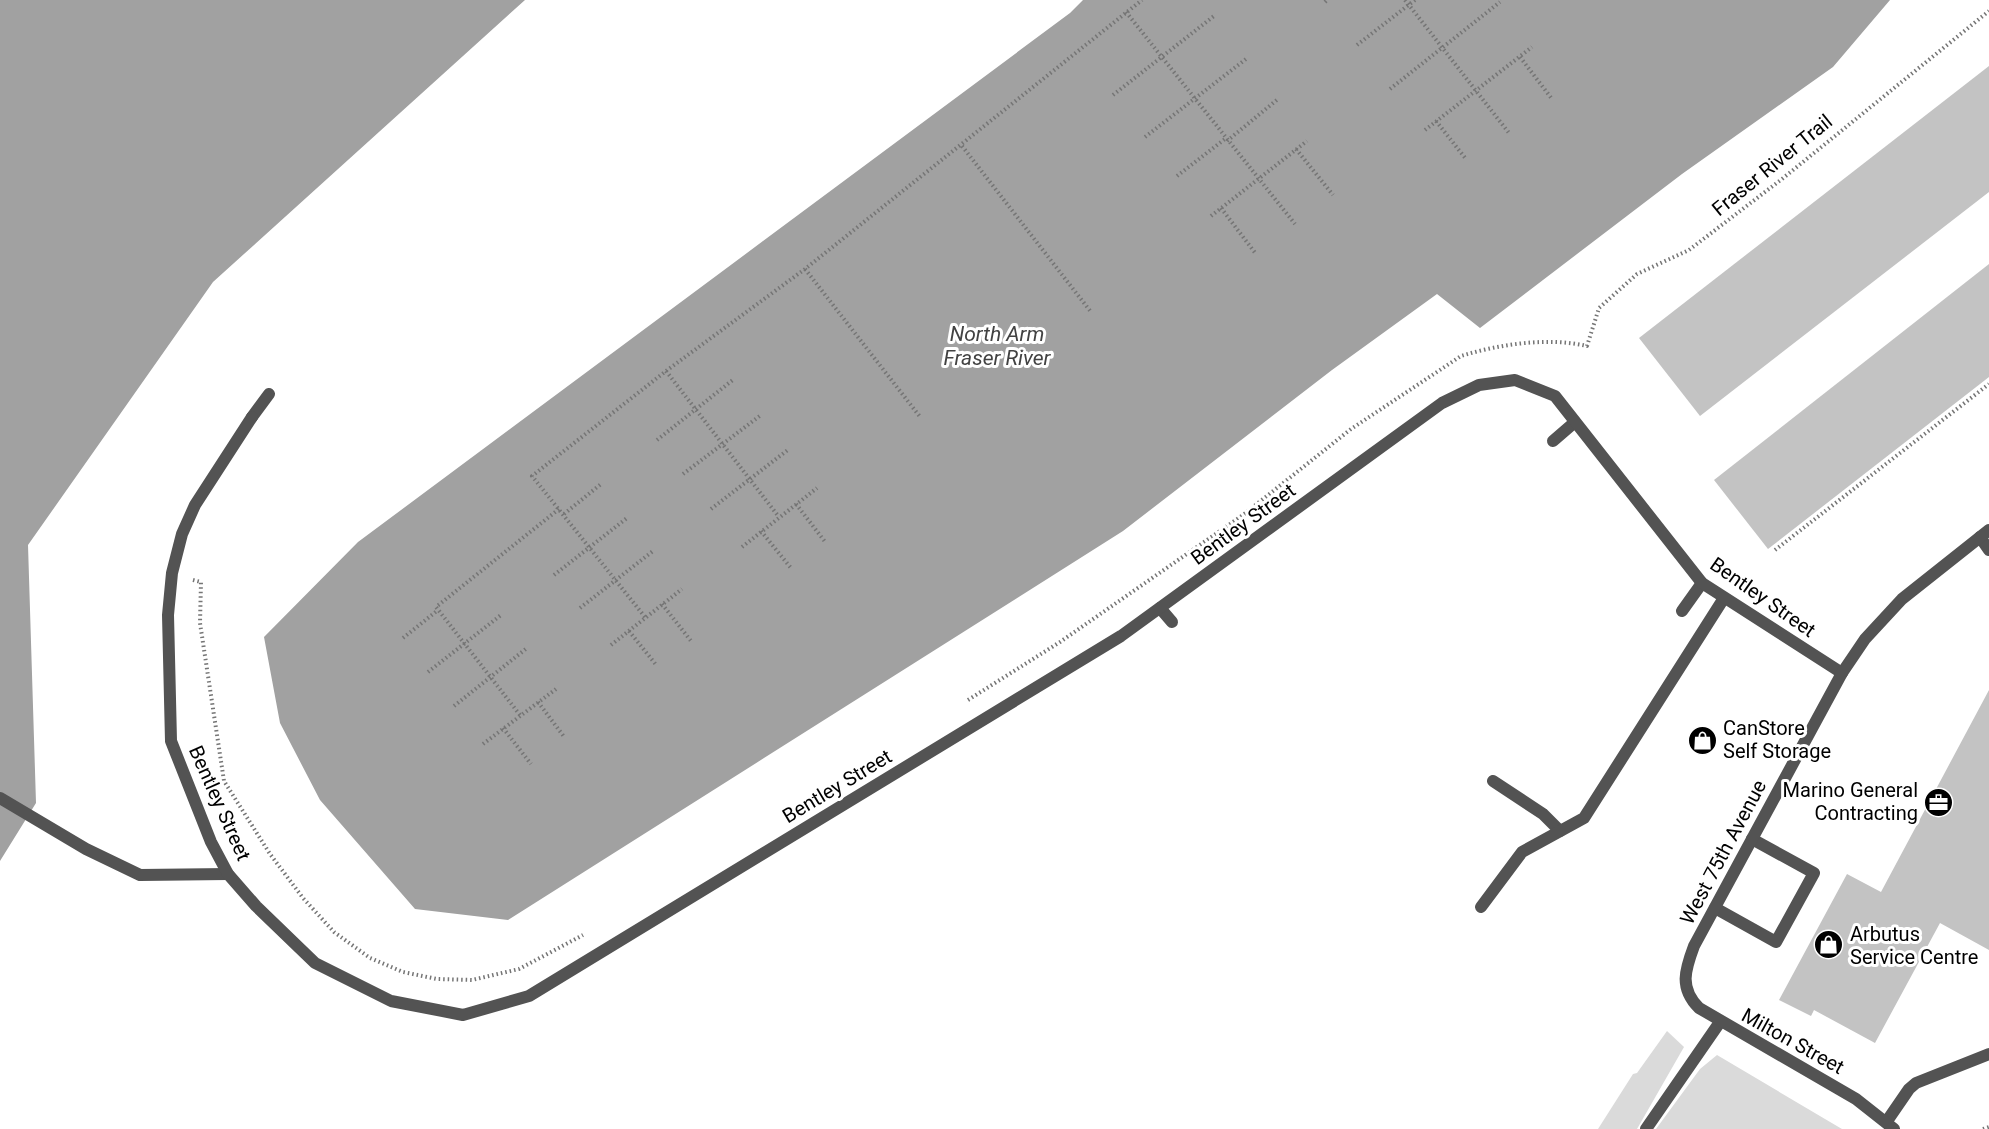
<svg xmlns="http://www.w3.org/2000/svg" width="1989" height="1129" font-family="Roboto,sans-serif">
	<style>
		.green { fill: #dadada }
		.water { fill: #a1a1a1 }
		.building { fill: #c3c3c3 }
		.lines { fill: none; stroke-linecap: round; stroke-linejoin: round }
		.path { stroke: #757575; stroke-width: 4; stroke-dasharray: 1.5 3; stroke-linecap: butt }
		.lane { stroke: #535353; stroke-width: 12 }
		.street { stroke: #535353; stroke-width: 12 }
		.labels { text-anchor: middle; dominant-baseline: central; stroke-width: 6; stroke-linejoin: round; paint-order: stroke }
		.street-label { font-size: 20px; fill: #000; stroke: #fff }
		.poi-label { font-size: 20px; fill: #000; stroke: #fff; text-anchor: start }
		.water-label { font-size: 21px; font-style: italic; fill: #424242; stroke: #fff }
	</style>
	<rect width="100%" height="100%" fill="#fff"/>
	<g class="green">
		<path d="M1667,1031L1684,1047L1637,1129H1598L1633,1074L1637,1073Z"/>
		<path d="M1717,1055L1825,1119L1842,1129H1656L1700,1069Z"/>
	</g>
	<g class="water">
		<path d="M0,0H525L213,282L28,545L36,803L0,861Z"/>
		<path d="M1083,0H1890L1833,67L1682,174L1480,328L1437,294L1332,370L1123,531L508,920L415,909L320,800L280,723L264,637L358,542L1070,13Z"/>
	</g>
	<g class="building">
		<path d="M1989,66V192L1700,416L1639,338Z"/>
		<path d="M1989,264V377L1768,549L1714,480Z"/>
		<path d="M1989,690V950L1940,923L1875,1043L1814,1010L1811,1016L1779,1000L1847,874L1881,892Z"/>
	</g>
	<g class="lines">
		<g class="path">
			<path d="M1405,0L1509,133"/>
			<path d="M1325,2L1327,0"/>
			<path d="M1126,12L1295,224"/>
			<path d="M1357,45L1415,0"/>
			<path d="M1520,57L1552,99"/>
			<path d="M1390,89L1500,2"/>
			<path d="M1113,95L1214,16"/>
			<path d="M1436,121L1466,159"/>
			<path d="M1425,130L1532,47"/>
			<path d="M1145,137L1246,59"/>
			<path d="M1227,141L1278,99"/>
			<path d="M962,146L1091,312"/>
			<path d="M1296,149L1333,195"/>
			<path d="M1177,176L1225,139"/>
			<path d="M1221,208L1256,254"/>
			<path d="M1211,216L1307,141"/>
			<path d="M805,269L921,418"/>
			<path d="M666,371L779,517"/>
			<path d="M657,440L734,379"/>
			<path d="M683,474L761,415"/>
			<path d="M796,504L826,543"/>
			<path d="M711,509L789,449"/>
			<path d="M564,514L601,484"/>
			<path d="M761,531L791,568"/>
			<path d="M742,547L817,488"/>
			<path d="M1775,550L1989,384"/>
			<path d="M554,575L627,518"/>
			<path d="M193,580L201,582L200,623L224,781L270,854L303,898L334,932L370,958L403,972L437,979L472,980L519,969L583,935"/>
			<path d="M662,604L691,641"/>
			<path d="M580,608L653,551"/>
			<path d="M645,617L532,476L666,371L805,269L1142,0"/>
			<path d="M629,631L657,666"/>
			<path d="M403,638L438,610"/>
			<path d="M611,645L682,589"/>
			<path d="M428,672L501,615"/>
			<path d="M968,700L1060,642L1243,515L1351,429L1461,356C1500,344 1548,337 1587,346L1599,308L1637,274L1689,250L1782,179L1989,11"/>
			<path d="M538,702L565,738"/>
			<path d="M454,706L527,648"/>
			<path d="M520,715L436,607L559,509"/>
			<path d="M503,728L531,764"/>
			<path d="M483,744L556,689"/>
			<path d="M1983,1129L1989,1127"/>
		</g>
		<g class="lane">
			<path d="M252,417L269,394"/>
			<path d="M1553,441L1575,422"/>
			<path d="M1980,537L1989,550"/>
			<path d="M1160,608L1172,622"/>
			<path d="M1682,611L1702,583"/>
			<path d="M1493,781L1543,814L1560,831"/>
			<path d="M0,798L86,849L140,875L228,874"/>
			<path d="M1481,907L1522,852L1584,818L1724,598"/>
			<path d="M1715,908L1776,942L1814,873L1752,839"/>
			<path d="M1646,1129L1720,1022"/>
		</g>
		<g class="street">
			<path d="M252,417L195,505L182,534L172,573L168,615L171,741L211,842L228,874L256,906L315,963L391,1001L463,1015L529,996L1121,636L1442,403L1479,385L1515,380L1555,396L1702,583L1842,673"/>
			<path d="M1887,1121L1909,1089L1916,1083L1989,1054"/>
			<path d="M1894,1129L1856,1099L1699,1008C1679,988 1685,970 1694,946L1842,673L1865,639L1902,599L1989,530"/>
		</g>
	</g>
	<defs>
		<symbol id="shop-disc" viewBox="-11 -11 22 22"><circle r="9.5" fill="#000" stroke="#fff"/><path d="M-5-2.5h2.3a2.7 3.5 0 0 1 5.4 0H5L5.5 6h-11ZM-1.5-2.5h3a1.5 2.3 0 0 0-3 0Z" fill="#fff"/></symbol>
		<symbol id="office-disc" viewBox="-11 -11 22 22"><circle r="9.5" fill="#000" stroke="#fff"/><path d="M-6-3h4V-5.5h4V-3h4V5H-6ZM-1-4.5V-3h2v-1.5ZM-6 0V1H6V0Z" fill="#fff"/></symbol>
	</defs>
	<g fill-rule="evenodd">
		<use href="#shop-disc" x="1686" y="724" width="33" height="33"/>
		<use href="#office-disc" x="1922" y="786" width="33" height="33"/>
		<use href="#shop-disc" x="1812" y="928" width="33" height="33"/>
	</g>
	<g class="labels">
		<g class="street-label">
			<text transform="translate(1772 165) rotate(-39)">Fraser River Trail</text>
			<text transform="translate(1243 524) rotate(-36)">Bentley Street</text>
			<text transform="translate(1763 597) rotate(35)">Bentley Street</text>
			<text transform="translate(837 786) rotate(-31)">Bentley Street</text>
			<text transform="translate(220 803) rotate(66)">Bentley Street</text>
			<text transform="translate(1723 852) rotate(-62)">West 75th Avenue</text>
			<text transform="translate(1793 1041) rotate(29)">Milton Street</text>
		</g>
		<g class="poi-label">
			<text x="1723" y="728">CanStore<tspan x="1723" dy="23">Self Storage</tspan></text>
			<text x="1918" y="790" text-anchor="end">Marino General<tspan x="1918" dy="23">Contracting</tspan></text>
			<text x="1850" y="934">Arbutus<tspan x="1850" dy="23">Service Centre</tspan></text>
		</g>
		<g class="water-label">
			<text x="997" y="334">North Arm<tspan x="997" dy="24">Fraser River</tspan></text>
		</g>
	</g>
</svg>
